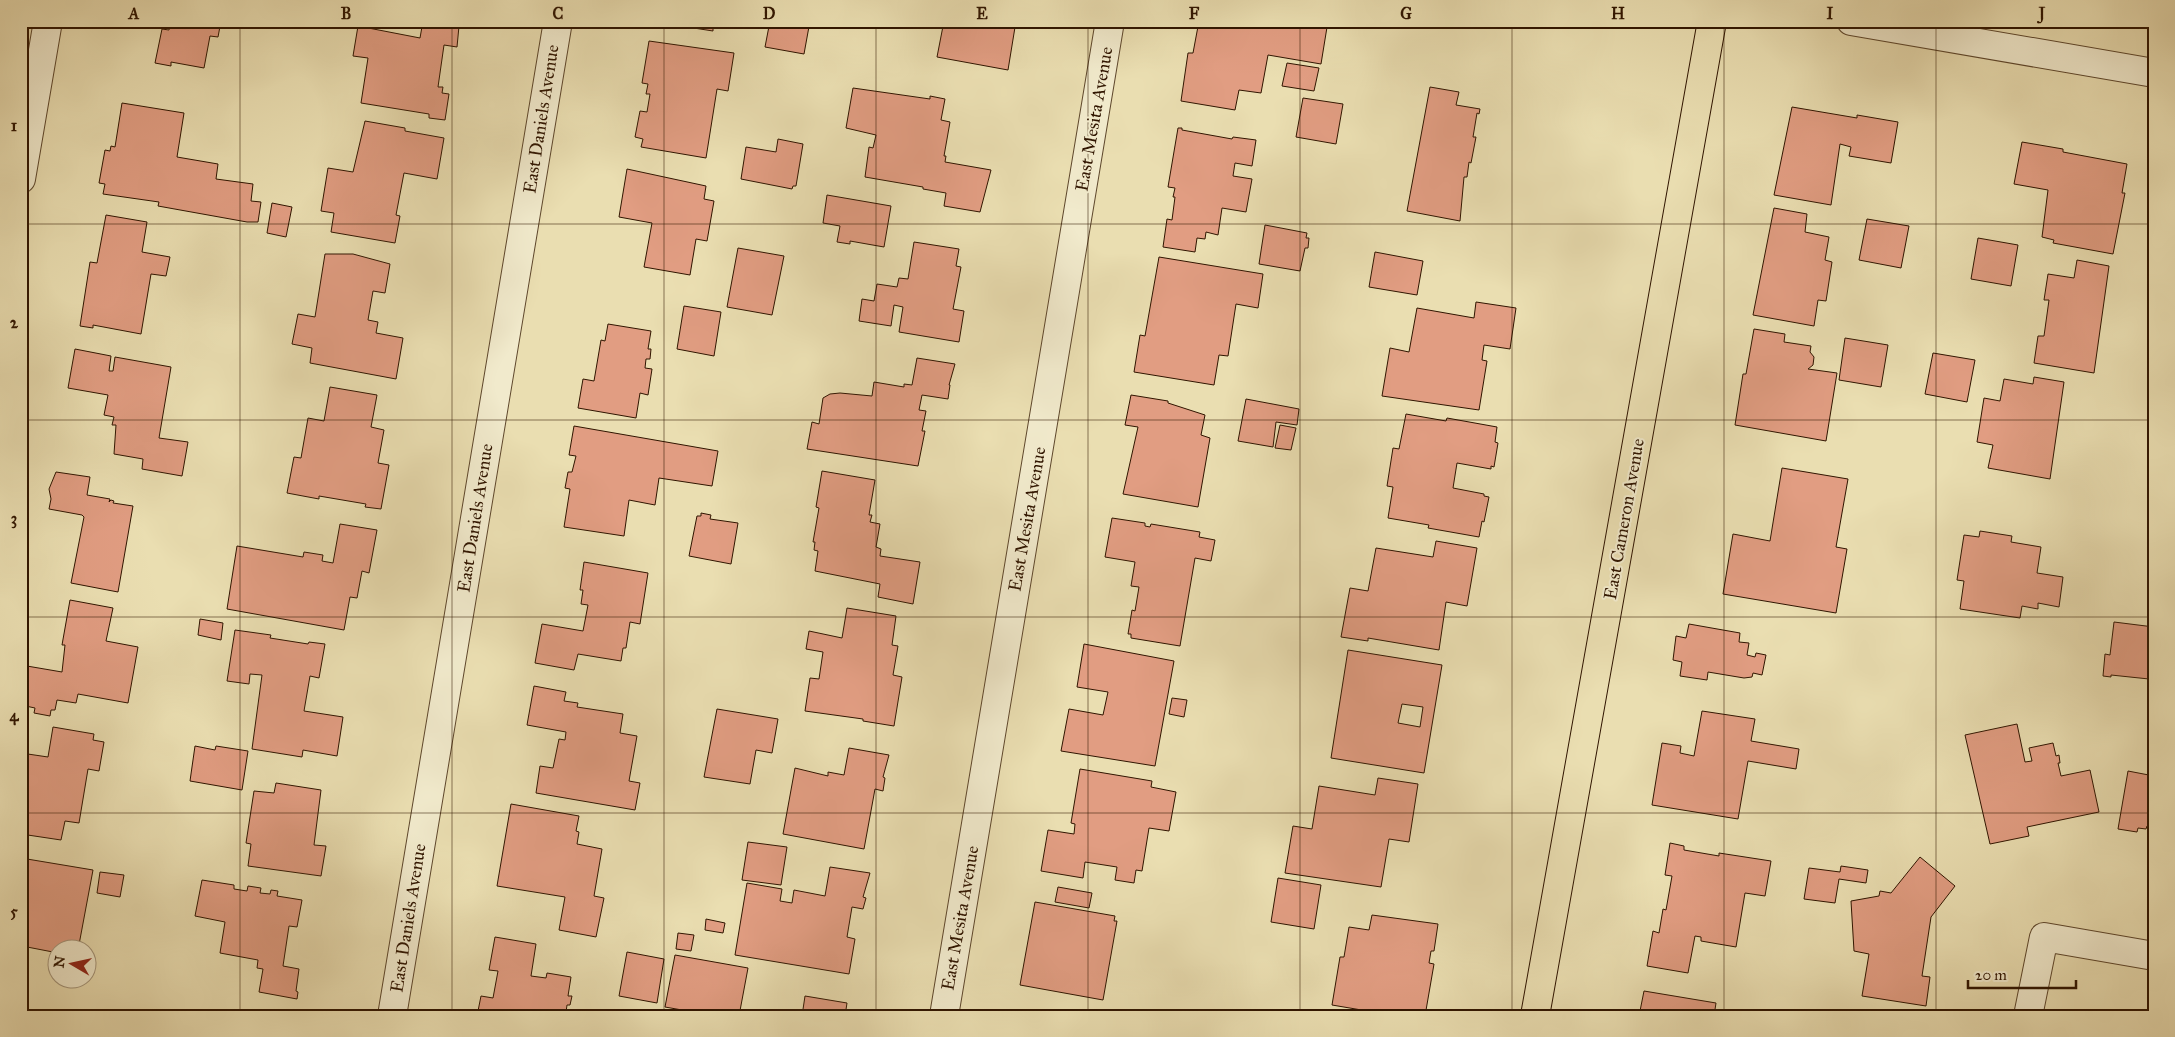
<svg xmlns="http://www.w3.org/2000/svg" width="2175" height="1037" font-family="'IM FELL Great Primer',serif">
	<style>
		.building { fill: #e19d82; stroke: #301500; fill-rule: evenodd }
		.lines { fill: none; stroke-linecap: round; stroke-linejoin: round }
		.minor-casing { stroke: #5e472c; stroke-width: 30 }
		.major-casing { stroke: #301500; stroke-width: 30 }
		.minor { stroke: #f1eacc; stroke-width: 28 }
		.major { stroke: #eadeb1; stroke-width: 28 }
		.grid { fill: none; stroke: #301500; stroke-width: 1; stroke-opacity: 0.55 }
		.labels { text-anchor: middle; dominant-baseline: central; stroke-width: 4; stroke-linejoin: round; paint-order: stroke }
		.street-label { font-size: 18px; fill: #301500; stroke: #f1eacc }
		.neatline { fill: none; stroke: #301500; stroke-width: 2 }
		.grid-label { font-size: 16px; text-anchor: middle; font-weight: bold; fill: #301500 }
	</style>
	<rect width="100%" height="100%" fill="#eadeb1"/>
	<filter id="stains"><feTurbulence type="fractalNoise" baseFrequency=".004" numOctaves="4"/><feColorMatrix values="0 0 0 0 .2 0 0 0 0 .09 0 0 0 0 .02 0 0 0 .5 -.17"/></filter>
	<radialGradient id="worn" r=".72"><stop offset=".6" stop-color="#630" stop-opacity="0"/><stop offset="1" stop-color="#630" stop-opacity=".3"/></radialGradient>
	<g class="building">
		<path d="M171,21H221L218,37L210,36L204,68L171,62V66L155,63L162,29L169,30Z"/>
		<path d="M311,21H346L345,27Z"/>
		<path d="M423,21H462L461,26H459L457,47L444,45L438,87H443L442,93L449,94L445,120L429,118V114L361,103L368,58L353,56L358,26L420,38Z"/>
		<path d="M737,21L713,26V31L655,22Z"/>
		<path d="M770,21H810L804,54L765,47Z"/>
		<path d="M944,21H1016L1008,70L937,57Z"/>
		<path d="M1199,21H1328L1321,64L1268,55L1261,93L1239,90L1235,110L1181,101L1188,53H1193Z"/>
		<path d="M649,41L734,53L728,91L717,89L706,158L641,147L643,139L635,137L640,111L647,112L650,94H646L648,84L642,83Z"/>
		<path d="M1287,63L1319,68L1314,91L1282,86Z"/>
		<path d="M1430,87L1459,92L1456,105L1480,109L1479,114L1477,113L1473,137H1476L1471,163L1469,162L1467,177H1464L1460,221L1407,211Z"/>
		<path d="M853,88L930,99V96L945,99L941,120L950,122L944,156H946L945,162L991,170L980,212L944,206L946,193L923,189V187L865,177L869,147L873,148L876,135L846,128Z"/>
		<path d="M1303,98L1343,104L1336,144L1296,137Z"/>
		<path d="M122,103L184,113L177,157L218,164L216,179L253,184L251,201L261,202L258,222H247L158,206L159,202L103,194L105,184L99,183L105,150L110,151L111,146L115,147Z"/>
		<path d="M1792,107L1857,118V115L1898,122L1891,163L1849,156L1851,147L1840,144L1831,205L1774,195Z"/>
		<path d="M365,121L405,128V131L444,138L437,179L404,173L396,215L400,216L395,243L331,232L334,213L321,211L328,168L353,172Z"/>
		<path d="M1178,128H1182V130L1232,139L1233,137L1256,140L1252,166L1235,163L1233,176L1252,179L1246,212L1222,208L1218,235L1206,232L1205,239L1197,238L1195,252L1163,247L1167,219L1172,220L1175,197H1173L1175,188L1168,187Z"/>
		<path d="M778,139L803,144L796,186H793L792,189L741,179L746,147L776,152Z"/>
		<path d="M2022,142L2063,149V152L2127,164L2122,193H2125L2113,254L2053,243L2054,240L2042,237L2048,190L2014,184Z"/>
		<path d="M627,169L706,186L704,199L714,201L707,241L696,239L690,275L644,267L652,223L619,217Z"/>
		<path d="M827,195L891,206L884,247L850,241V244L837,242L840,226L823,223Z"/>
		<path d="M272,203L292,207L286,237L267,233Z"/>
		<path d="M1774,208L1807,214L1805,232L1829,237L1825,260L1832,262L1826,301L1818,300L1814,326L1753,315Z"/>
		<path d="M106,215L147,222L142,252L170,257L166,276L151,274L141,334L93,325V328L80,326L90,262L97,263Z"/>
		<path d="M1867,219L1909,226L1901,268L1859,260Z"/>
		<path d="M1265,225L1307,233L1306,238H1309L1308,248H1305L1300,271L1259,264Z"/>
		<path d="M1978,238L2018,245L2011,286L1971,279Z"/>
		<path d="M914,242L959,249L956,266L961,267L953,309L964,311L959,342L899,332L903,307L894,305L891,326L859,321L862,299L874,301L877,284L897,287L899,278L908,279Z"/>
		<path d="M738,248L784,256L772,315L727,307Z"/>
		<path d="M1375,252L1423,261L1417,295L1369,287Z"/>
		<path d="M325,254H353L390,264L385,293L373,291L368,320L378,322L376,333L403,338L396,379L310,363L312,348L292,344L298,314L315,317Z"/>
		<path d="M1159,257L1263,274L1258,308L1236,304L1228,356L1219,355L1214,385L1134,372L1140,335L1145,336Z"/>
		<path d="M2077,260L2109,266L2094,373L2034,363L2038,336H2044L2049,300H2044L2048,274L2074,278Z"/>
		<path d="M1476,302L1516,308L1510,349L1484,345L1482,360L1487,361L1479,410L1382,396L1390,348L1409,352L1417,308L1474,318Z"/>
		<path d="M684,306L721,312L714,356L677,349Z"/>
		<path d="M608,324L651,331L648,349H651L650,359H646L645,368L652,369L648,395L640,393L636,418L578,408L583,379L594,381L601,340L605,341Z"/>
		<path d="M1754,329L1785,334L1784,342L1811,346L1810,352L1814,357L1813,365L1808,369L1837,373L1826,441L1735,425L1743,374H1746Z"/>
		<path d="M1845,338L1888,345L1881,387L1839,380Z"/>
		<path d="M75,349L111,356L109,371H113L115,357L171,367L159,438L188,442L182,476L142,469L143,459L114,454L116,425H112L114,417L104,415L108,395L68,388Z"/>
		<path d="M1933,353L1975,360L1967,402L1925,394Z"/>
		<path d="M917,358L955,364L949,385H950L948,399L922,395L919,410L926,411L922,431H925L918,466L807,449L812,422L819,424L823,398L830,394L840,393L872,396L874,382L904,387V384L912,385Z"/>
		<path d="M2034,377L2064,382L2050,479L1988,468L1993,445L1977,442L1984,398L2000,401L2004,379L2033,384Z"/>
		<path d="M330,387L377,395L371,427L384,430L378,463L389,465L381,509L365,507L366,504L319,496V499L287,493L294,457L301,458L308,418L324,421Z"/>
		<path d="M1131,395L1168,401V403L1205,415L1201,435L1210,438L1198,507L1123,494L1138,427L1125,425Z"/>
		<path d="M1246,399L1299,409L1297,425L1276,422L1273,447L1238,441Z"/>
		<path d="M1406,414L1446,421L1447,418L1497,427L1495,442L1498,443L1494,467L1491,466V469L1457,463L1453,488L1484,494V496L1489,497L1484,522L1482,521L1479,537L1428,528L1429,525L1388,518L1393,487L1387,486L1393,448L1399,449Z"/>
		<path d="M1280,425L1296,428L1291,450L1275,448Z"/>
		<path d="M574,426L718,451L712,486L659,478L655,505L629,500L624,536L564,527L570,489L565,488L568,472H572L576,456L569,455Z"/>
		<path d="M1782,468L1848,479L1836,547L1847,549L1836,613L1723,594L1733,534L1770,541Z"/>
		<path d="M822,471L875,480L869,515H872L870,522L880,524L876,547L881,549L880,556L920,562L913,604L878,597L880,584L815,571L818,551L814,550L815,542H813L819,508L816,507Z"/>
		<path d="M56,472L90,477L87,495L110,499L109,502L111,500L114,501L113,503L133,506L118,592L71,583L84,517L82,515L49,509L51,499L49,489Z"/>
		<path d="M701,513L711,515L710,519L738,523L731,564L689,556L697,516H701Z"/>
		<path d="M1112,518L1145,523V526L1150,527L1151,524L1200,532L1199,537L1215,540L1211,561L1195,558L1180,646L1131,638V634H1128L1132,610L1135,611L1139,587L1131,586L1135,562L1105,557Z"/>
		<path d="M340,524L377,530L369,573L362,571L357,598L350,597L344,630L227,609L237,546L303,557L304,552L323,555L322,561L333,563Z"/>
		<path d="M1980,531L2012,536L2011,542L2041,547L2037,573L2063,577L2059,607L2038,603V609L2022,606L2020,618L1960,609L1964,581L1957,580L1964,535L1979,537Z"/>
		<path d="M1436,541L1477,548L1467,606L1446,602L1439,650L1368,638V641L1341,637L1350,588L1368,591L1376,548L1433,557Z"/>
		<path d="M584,562L648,573L640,624L630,622L626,648H623L621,661L578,654L574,670L535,663L542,624L583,631L588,605L581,604L583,590H580Z"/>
		<path d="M70,600L113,608L106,641L138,647L128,703L78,694L76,703L57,700L55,710H51L50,716L34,713L35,708L21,705V665L62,672L65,645H62Z"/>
		<path d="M847,608L896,616L892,645L898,646L893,675L902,677L894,726L863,721V719L805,711L810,678L819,679L823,652L806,649L809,631L842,638Z"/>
		<path d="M200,619L223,623L221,640L198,635Z"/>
		<path d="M2114,622L2154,627L2149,679L2111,675V677L2103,676L2105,654L2110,655Z"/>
		<path d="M1689,624L1740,633L1739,642L1749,643L1747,655L1755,657L1756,653L1766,655L1762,675L1753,673L1752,677L1744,678L1708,672L1707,680L1680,676L1682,662L1673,660L1676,636L1686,638Z"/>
		<path d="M235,630L271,635L270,638L308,644L309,642L325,644L319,678L310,676L304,711L343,717L337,756L303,750L302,757L252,749L262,675L250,674L249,684L227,681Z"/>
		<path d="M1084,644L1174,661L1155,766L1061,751L1069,709L1103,715L1108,692L1077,687Z"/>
		<path d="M1348,650L1442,665L1424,773L1331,758ZM1402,704L1423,707L1420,727L1398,723Z"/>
		<path d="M534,686L566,692L564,701L578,703L577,707L623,714L620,733L637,736L629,781L640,783L635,810L536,793L540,766L553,768L559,739L565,740L566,732L527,725Z"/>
		<path d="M1172,698L1187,700L1184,717L1169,714Z"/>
		<path d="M717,709L778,719L772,753L756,750L750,784L704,777Z"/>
		<path d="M1702,711L1755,719L1751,741L1799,749L1796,769L1748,761L1738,819L1652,805L1662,743L1681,746L1680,753L1694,756Z"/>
		<path d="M2017,724L2025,762L2032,761L2029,748L2053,743L2056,756L2059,755L2060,763H2058L2061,776L2090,770L2099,812L2027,827L2029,836L1990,844L1965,735Z"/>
		<path d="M53,727L94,734L93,740L104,742L99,771L88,769L79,823L65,821L61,840L21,834V753L48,757Z"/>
		<path d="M195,746L215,750L216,746L248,751L242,790L190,781Z"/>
		<path d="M849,748L889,755L883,777L885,778L883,791L875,789L864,849L783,834L795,768L828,776V772L844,775Z"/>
		<path d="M1080,769L1152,781L1151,787L1176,792L1169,831L1149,828L1142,871L1136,870L1134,883L1115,880L1117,867L1085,862L1083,878L1041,871L1048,830L1074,834L1075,824L1071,823Z"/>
		<path d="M2128,771L2154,776V827L2147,826L2146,829L2138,828L2137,832L2118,829Z"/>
		<path d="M1378,778L1418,784L1409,842L1389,839L1381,887L1285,873L1293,826L1312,829L1319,786L1375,795Z"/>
		<path d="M276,783L321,790L314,845L326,846L321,876L248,866L251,844L246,843L254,791L274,793Z"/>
		<path d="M511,804L579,816L576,831L579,832L577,844L602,849L594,896L604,898L596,937L559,930L565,897L497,886Z"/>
		<path d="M748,842L787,847L781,885L742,880Z"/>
		<path d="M1670,843L1684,846V850L1719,856V853L1771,861L1765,896L1745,893L1736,947L1701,941V937L1695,936L1688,973L1647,966L1653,931L1659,933L1663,909L1666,910L1672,876L1665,875Z"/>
		<path d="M1920,857L1955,886L1931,917L1922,976L1930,977L1926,1006L1862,996L1869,954L1854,951L1851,901L1879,896L1880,891L1891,893Z"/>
		<path d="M21,858L93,870L78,950H58V953L22,946L21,949Z"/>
		<path d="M1841,866L1868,870L1866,883L1839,879L1835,903L1804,899L1809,868L1840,872Z"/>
		<path d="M830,867L870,873L863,897L866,898L863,909L852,907L847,937L855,939L849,974L735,955L747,883L782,889L780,901L792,903L794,890L825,896Z"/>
		<path d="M100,872L124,875L120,897L97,893Z"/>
		<path d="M1278,878L1321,885L1314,929L1271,922Z"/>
		<path d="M202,880L234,885V889L247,891L248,886L261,888L260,893L270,894L271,890L278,891L277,896L302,900L297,927L289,926L283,966L299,969L296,991L298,992L297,999L259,992L263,969L257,968L258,960L220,953L225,922L195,916Z"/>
		<path d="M1058,887L1092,893L1089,908L1055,902Z"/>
		<path d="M1035,902L1115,916L1114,921H1117L1103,1000L1020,985Z"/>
		<path d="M1372,915L1438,924L1434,951H1431L1429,963L1434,964L1425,1016H1397L1332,1005L1340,957H1344L1349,927L1369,930Z"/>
		<path d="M706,919L725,923L723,933L705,930Z"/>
		<path d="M678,933L694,935L691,951L676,949Z"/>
		<path d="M495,937L536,944L531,976L546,978L547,973L571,977L568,996H572L570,1005H567L566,1012L572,1013L571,1016H477L481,996L493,998L498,971L489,970Z"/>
		<path d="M627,952L664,959L657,1003L619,996Z"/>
		<path d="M675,955L748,968L739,1016H698L699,1013L665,1007Z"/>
		<path d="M1644,991L1716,1003L1714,1016H1639Z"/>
		<path d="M805,996L847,1003L845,1016H802Z"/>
	</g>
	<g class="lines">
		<defs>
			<g id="minor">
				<path d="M1851,21L2154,73"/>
				<path d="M21,179L48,21"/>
				<path d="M392,1016L558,21"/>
				<path d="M944,1016L1110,21"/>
				<path d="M2028,1016L2044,937L2154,956"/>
			</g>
			<path id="major" d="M1535,1016L1712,21"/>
		</defs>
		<use href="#minor" class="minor-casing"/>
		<use href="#major" class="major-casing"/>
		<use href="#minor" class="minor"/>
		<use href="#major" class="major"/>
	</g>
	<path class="grid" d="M240,21V1016M452,21V1016M664,21V1016M876,21V1016M1088,21V1016M1300,21V1016M1512,21V1016M1724,21V1016M1936,21V1016M21,224H2154M21,420H2154M21,617H2154M21,813H2154"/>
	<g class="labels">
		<g class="street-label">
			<text transform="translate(541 119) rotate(-81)">East Daniels Avenue</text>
			<text transform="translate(1094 119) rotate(-80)">East Mesita Avenue</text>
			<text transform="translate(475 518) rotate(-81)">East Daniels Avenue</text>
			<text transform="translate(1027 519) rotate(-80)">East Mesita Avenue</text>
			<text transform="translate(1624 519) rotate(-80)">East Cameron Avenue</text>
			<text transform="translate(408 918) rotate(-81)">East Daniels Avenue</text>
			<text transform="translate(960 918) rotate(-80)">East Mesita Avenue</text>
		</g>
	</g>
	<rect width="2175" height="1037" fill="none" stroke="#eadeb1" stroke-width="55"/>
	<g transform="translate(72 964) rotate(279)"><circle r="24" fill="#f1eacc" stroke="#a4957a"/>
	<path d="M0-4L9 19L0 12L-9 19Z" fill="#8f2418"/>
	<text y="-8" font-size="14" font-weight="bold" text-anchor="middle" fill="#301500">N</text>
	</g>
	<path d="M1968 980v8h108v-8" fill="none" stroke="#301500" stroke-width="2.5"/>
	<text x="1975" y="980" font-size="15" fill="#301500" stroke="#f1eacc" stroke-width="4" paint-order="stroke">20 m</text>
	<rect x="28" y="28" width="2120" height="982" class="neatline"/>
	<g class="grid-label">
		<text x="134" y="19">A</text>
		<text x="346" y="19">B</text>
		<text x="558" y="19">C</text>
		<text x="769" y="19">D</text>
		<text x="982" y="19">E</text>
		<text x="1194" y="19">F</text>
		<text x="1406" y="19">G</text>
		<text x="1618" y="19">H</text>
		<text x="1830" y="19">I</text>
		<text x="2042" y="19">J</text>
		<text x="14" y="131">1</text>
		<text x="14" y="328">2</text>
		<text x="14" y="524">3</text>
		<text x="14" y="721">4</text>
		<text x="14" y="917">5</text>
	</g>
	<rect width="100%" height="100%" filter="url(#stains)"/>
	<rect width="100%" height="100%" fill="url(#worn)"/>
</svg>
